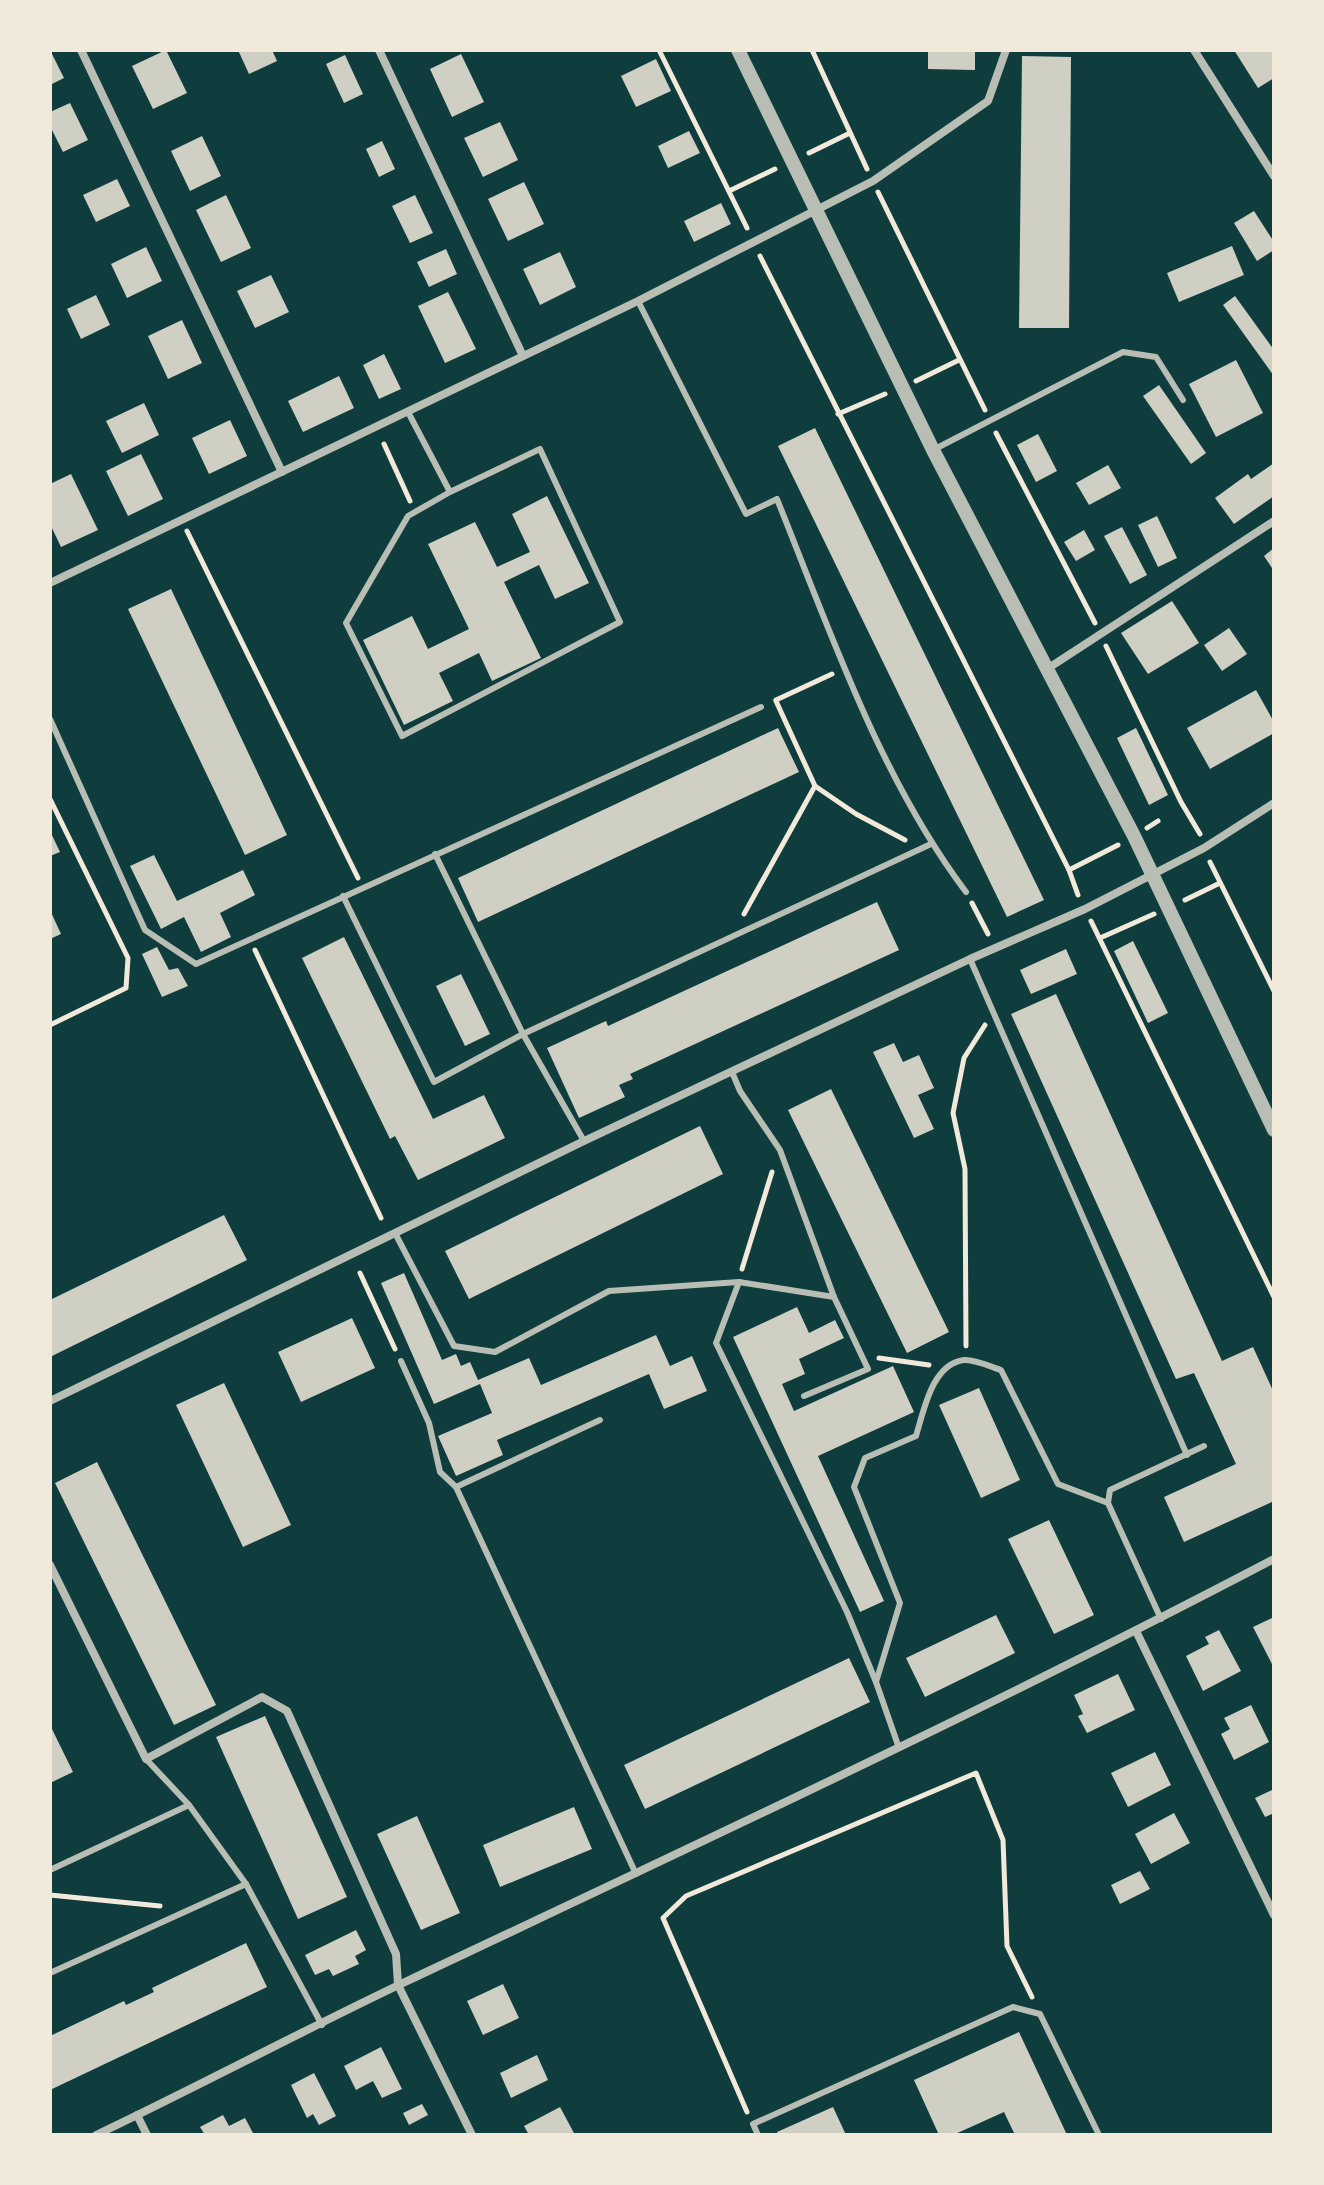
<svg xmlns="http://www.w3.org/2000/svg" width="1324" height="2185" font-family="'Open Sans',sans-serif">
	<style>
		.building { fill: #cfcfc3 }
		.lines { fill: none; stroke-linecap: round; stroke-linejoin: round }
		.path { stroke: #f1e9da; stroke-width: 5 }
		.service { stroke: #b8beb3; stroke-width: 6 }
		.minor { stroke: #b8beb3; stroke-width: 8 }
		.tertiary { stroke: #b8beb3; stroke-width: 14 }
	</style>
	<rect width="100%" height="100%" fill="#0f3d3e"/>
	<g class="building">
		<path d="M50,50L64,78L50,85Z"/>
		<path d="M166,50L187,93L153,109L132,66Z"/>
		<path d="M238,50H272L277,61L249,74Z"/>
		<path d="M928,50H975V70L928,69Z"/>
		<path d="M1234,50H1274V78L1258,88Z"/>
		<path d="M461,54L484,102L452,117L430,69Z"/>
		<path d="M345,55L363,94L344,103L326,64Z"/>
		<path d="M1022,56L1071,57L1069,328H1019Z"/>
		<path d="M656,59L671,91L636,107L621,76Z"/>
		<path d="M70,103L88,140L63,152L50,126V112Z"/>
		<path d="M500,122L518,160L483,177L464,138Z"/>
		<path d="M689,131L700,153L668,168L658,146Z"/>
		<path d="M202,136L221,176L190,191L171,151Z"/>
		<path d="M382,141L395,169L379,177L366,149Z"/>
		<path d="M117,179L130,206L96,222L83,195Z"/>
		<path d="M524,182L544,224L508,241L488,199Z"/>
		<path d="M226,195L251,248L221,262L196,210Z"/>
		<path d="M415,195L433,233L410,243L392,206Z"/>
		<path d="M721,203L731,224L694,242L684,221Z"/>
		<path d="M1254,211L1274,242V250L1257,261L1234,223Z"/>
		<path d="M1232,246L1244,275L1179,302L1167,273Z"/>
		<path d="M146,247L162,281L127,298L111,264Z"/>
		<path d="M446,249L457,274L429,287L417,262Z"/>
		<path d="M560,252L576,287L540,305L523,269Z"/>
		<path d="M271,275L289,312L255,328L237,291Z"/>
		<path d="M448,292L476,349L445,363L418,306Z"/>
		<path d="M96,295L110,325L81,339L67,309Z"/>
		<path d="M1235,296L1274,350V376L1223,305Z"/>
		<path d="M182,320L202,363L168,379L148,336Z"/>
		<path d="M384,354L401,389L379,399L363,365Z"/>
		<path d="M1236,360L1263,413L1216,437L1189,384Z"/>
		<path d="M339,376L354,408L303,432L288,401Z"/>
		<path d="M1159,385L1206,453L1191,464L1143,396Z"/>
		<path d="M144,403L159,435L122,453L106,421Z"/>
		<path d="M230,420L247,456L209,474L192,438Z"/>
		<path d="M815,428L1044,900L1007,917L778,446Z"/>
		<path d="M1038,434L1057,471L1036,482L1017,445Z"/>
		<path d="M141,454L163,499L128,516L106,471Z"/>
		<path d="M1274,463V496L1234,524L1215,498L1248,474L1251,479Z"/>
		<path d="M1108,465L1121,488L1089,505L1076,483Z"/>
		<path d="M71,474L98,530L61,547L50,524V484Z"/>
		<path d="M547,496L589,583L555,599L539,565L504,582L541,658L492,681L479,653L439,673L453,701L404,725L363,640L412,616L428,649L469,629L428,544L475,522L497,567L530,552L512,514Z"/>
		<path d="M1157,516L1177,558L1158,567L1138,525Z"/>
		<path d="M1122,527L1147,575L1130,584L1104,536Z"/>
		<path d="M1084,530L1095,550L1076,561L1064,542Z"/>
		<path d="M1274,548V571L1264,556Z"/>
		<path d="M171,589L287,835L245,855L128,609Z"/>
		<path d="M1172,601L1199,643L1148,674L1121,633Z"/>
		<path d="M1229,628L1247,654L1222,671L1204,645Z"/>
		<path d="M1256,690L1274,722V733L1210,769L1187,728Z"/>
		<path d="M778,728L799,772L478,922L458,878Z"/>
		<path d="M1136,728L1168,795L1149,805L1117,738Z"/>
		<path d="M50,831L60,852L50,856Z"/>
		<path d="M154,855L177,901L243,870L255,895L220,913L231,937L201,952L184,917L161,929L130,866Z"/>
		<path d="M877,902L899,950L630,1074L633,1079L619,1085L625,1097L579,1118L547,1048L606,1021L608,1026Z"/>
		<path d="M50,910L61,934L50,939Z"/>
		<path d="M344,937L433,1119L484,1095L505,1138L418,1180L395,1136L390,1139L302,958Z"/>
		<path d="M1133,941L1168,1013L1148,1023L1114,951Z"/>
		<path d="M157,947L169,970L178,968L188,986L162,997L142,954Z"/>
		<path d="M1066,949L1077,974L1031,994L1020,970Z"/>
		<path d="M461,974L490,1034L465,1046L436,986Z"/>
		<path d="M1056,994L1222,1361L1253,1347L1274,1393V1501L1184,1542L1164,1497L1236,1464L1194,1373L1176,1379L1011,1014Z"/>
		<path d="M894,1043L903,1062L919,1055L934,1088L918,1095L934,1129L914,1138L873,1052Z"/>
		<path d="M831,1089L949,1332L907,1353L788,1110Z"/>
		<path d="M700,1126L723,1174L469,1299L445,1251Z"/>
		<path d="M224,1215L247,1260L50,1357V1300Z"/>
		<path d="M404,1273L442,1360L456,1354L461,1366L470,1362L478,1380L529,1358L541,1385L656,1335L670,1366L692,1356L707,1391L664,1409L649,1374L497,1440L503,1455L456,1476L438,1436L492,1413L480,1384L434,1404L381,1283Z"/>
		<path d="M797,1307L809,1333L835,1320L844,1338L799,1359L805,1374L782,1384L794,1411L893,1366L914,1412L818,1456L884,1601L860,1612L733,1337Z"/>
		<path d="M352,1318L375,1368L301,1402L278,1352Z"/>
		<path d="M224,1383L291,1525L243,1547L176,1405Z"/>
		<path d="M979,1388L1020,1480L981,1498L939,1405Z"/>
		<path d="M97,1462L216,1705L174,1725L55,1483Z"/>
		<path d="M1049,1520L1094,1615L1054,1634L1008,1539Z"/>
		<path d="M996,1615L1015,1653L925,1697L906,1658Z"/>
		<path d="M1274,1617V1668L1253,1627Z"/>
		<path d="M1219,1630L1241,1671L1203,1691L1186,1656L1209,1644L1205,1637Z"/>
		<path d="M849,1658L870,1702L645,1809L624,1765Z"/>
		<path d="M1118,1674L1135,1710L1087,1733L1078,1716L1083,1714L1074,1695Z"/>
		<path d="M1251,1705L1269,1742L1234,1760L1221,1734L1230,1729L1224,1718Z"/>
		<path d="M265,1716L347,1897L298,1919L216,1737Z"/>
		<path d="M50,1725L73,1772L50,1783Z"/>
		<path d="M1155,1752L1171,1785L1128,1807L1111,1773Z"/>
		<path d="M1274,1789V1813L1265,1817L1255,1798Z"/>
		<path d="M574,1807L592,1849L500,1887L483,1845Z"/>
		<path d="M1174,1813L1190,1843L1151,1864L1135,1834Z"/>
		<path d="M417,1816L460,1913L421,1930L377,1834Z"/>
		<path d="M1140,1871L1150,1889L1120,1904L1111,1885Z"/>
		<path d="M356,1930L366,1950L355,1956L359,1964L333,1976L329,1969L315,1975L305,1955Z"/>
		<path d="M246,1943L267,1987L50,2090V2036L124,2001L126,2005L154,1992L152,1988Z"/>
		<path d="M503,1984L519,2018L483,2035L467,2001Z"/>
		<path d="M1019,2032L1067,2135H1015L1004,2112L953,2135H939L914,2080Z"/>
		<path d="M381,2047L402,2089L382,2098L373,2081L356,2090L344,2066Z"/>
		<path d="M537,2055L548,2080L511,2098L500,2073Z"/>
		<path d="M314,2073L336,2116L319,2125L313,2114L307,2118L291,2085Z"/>
		<path d="M422,2104L428,2115L409,2125L403,2113Z"/>
		<path d="M560,2107L575,2135H529L524,2126Z"/>
		<path d="M833,2107L846,2135H778L777,2132Z"/>
		<path d="M223,2115L229,2126L245,2118L253,2133L205,2135L200,2127Z"/>
	</g>
	<g class="lines">
		<g class="path">
			<path d="M659,50L747,228"/>
			<path d="M812,50L867,169"/>
			<path d="M809,153L850,133"/>
			<path d="M729,191L775,169"/>
			<path d="M878,192L985,410"/>
			<path d="M760,256L1069,870L1078,895"/>
			<path d="M916,381L959,360"/>
			<path d="M838,414L885,394"/>
			<path d="M996,433L1095,623"/>
			<path d="M384,444L410,501"/>
			<path d="M187,531L358,878"/>
			<path d="M1106,646L1181,802L1200,834"/>
			<path d="M776,700L832,674"/>
			<path d="M776,701L815,786L856,814L905,840"/>
			<path d="M50,799L128,958L126,988L50,1025"/>
			<path d="M1147,828L1158,821"/>
			<path d="M1210,862L1274,991"/>
			<path d="M1069,870L1118,845"/>
			<path d="M1185,900L1220,883"/>
			<path d="M972,903L988,934"/>
			<path d="M744,914L815,786"/>
			<path d="M1091,921L1274,1297"/>
			<path d="M1100,938L1154,914"/>
			<path d="M255,950L381,1218"/>
			<path d="M742,1269L772,1172"/>
			<path d="M360,1273L395,1349"/>
			<path d="M966,1346L965,1169L953,1113L964,1058L985,1025"/>
			<path d="M879,1358L929,1365"/>
			<path d="M50,1895L160,1906"/>
			<path d="M747,2112L663,1918L686,1896L976,1773L1003,1840L1007,1946L1032,1997"/>
		</g>
		<g class="service">
			<path d="M638,301L746,514L777,499C830,631 880,778 966,892"/>
			<path d="M408,412L450,492L540,449L620,622L402,736L346,623L408,516L450,492"/>
			<path d="M933,450L1123,352L1156,357L1183,400"/>
			<path d="M50,719L145,930L196,964L761,707"/>
			<path d="M435,854L523,1034L584,1141"/>
			<path d="M343,896L434,1082L523,1034L931,844"/>
			<path d="M970,959L1187,1455"/>
			<path d="M732,1072L740,1091L780,1150L834,1297L868,1369L804,1396"/>
			<path d="M395,1233L454,1346L495,1352L609,1291L739,1282"/>
			<path d="M834,1297L739,1282L716,1343L847,1612L876,1682"/>
			<path d="M401,1361L429,1423L440,1472L456,1487"/>
			<path d="M600,1420L456,1487L636,1874"/>
			<path d="M1161,1619L1108,1503L1110,1490L1204,1446"/>
			<path d="M899,1748L876,1682L900,1603L854,1487L865,1458L916,1436C924,1410 932,1364 964,1360C975,1359 991,1367 1001,1370L1058,1484L1108,1503"/>
			<path d="M146,1759L189,1805L246,1884"/>
			<path d="M50,1870L189,1805"/>
			<path d="M50,1973L246,1884L322,2025"/>
			<path d="M758,2135L753,2124L1013,2007L1040,2014L1099,2135"/>
		</g>
		<g class="minor">
			<path d="M81,50L282,472"/>
			<path d="M379,50L523,356"/>
			<path d="M1194,50L1274,176"/>
			<path d="M50,583L638,301L873,181L988,101L1006,50"/>
			<path d="M1047,669L1274,521"/>
			<path d="M50,1401L584,1141L970,959L1085,909L1204,848L1274,803"/>
			<path d="M50,1565L146,1759L262,1697L287,1711L396,1954L398,1985L472,2135"/>
			<path d="M1136,1631L1274,1915"/>
			<path d="M137,2115L147,2135"/>
			<path d="M96,2135C199,2086 300,2032 403,1983C695,1845 988,1709 1274,1559"/>
		</g>
		<path class="tertiary" d="M738,50L933,450L1134,836L1274,1130"/>
	</g>
	<rect width="1324" height="2185" fill="none" stroke="#f1e9da" stroke-width="104"/>
</svg>
